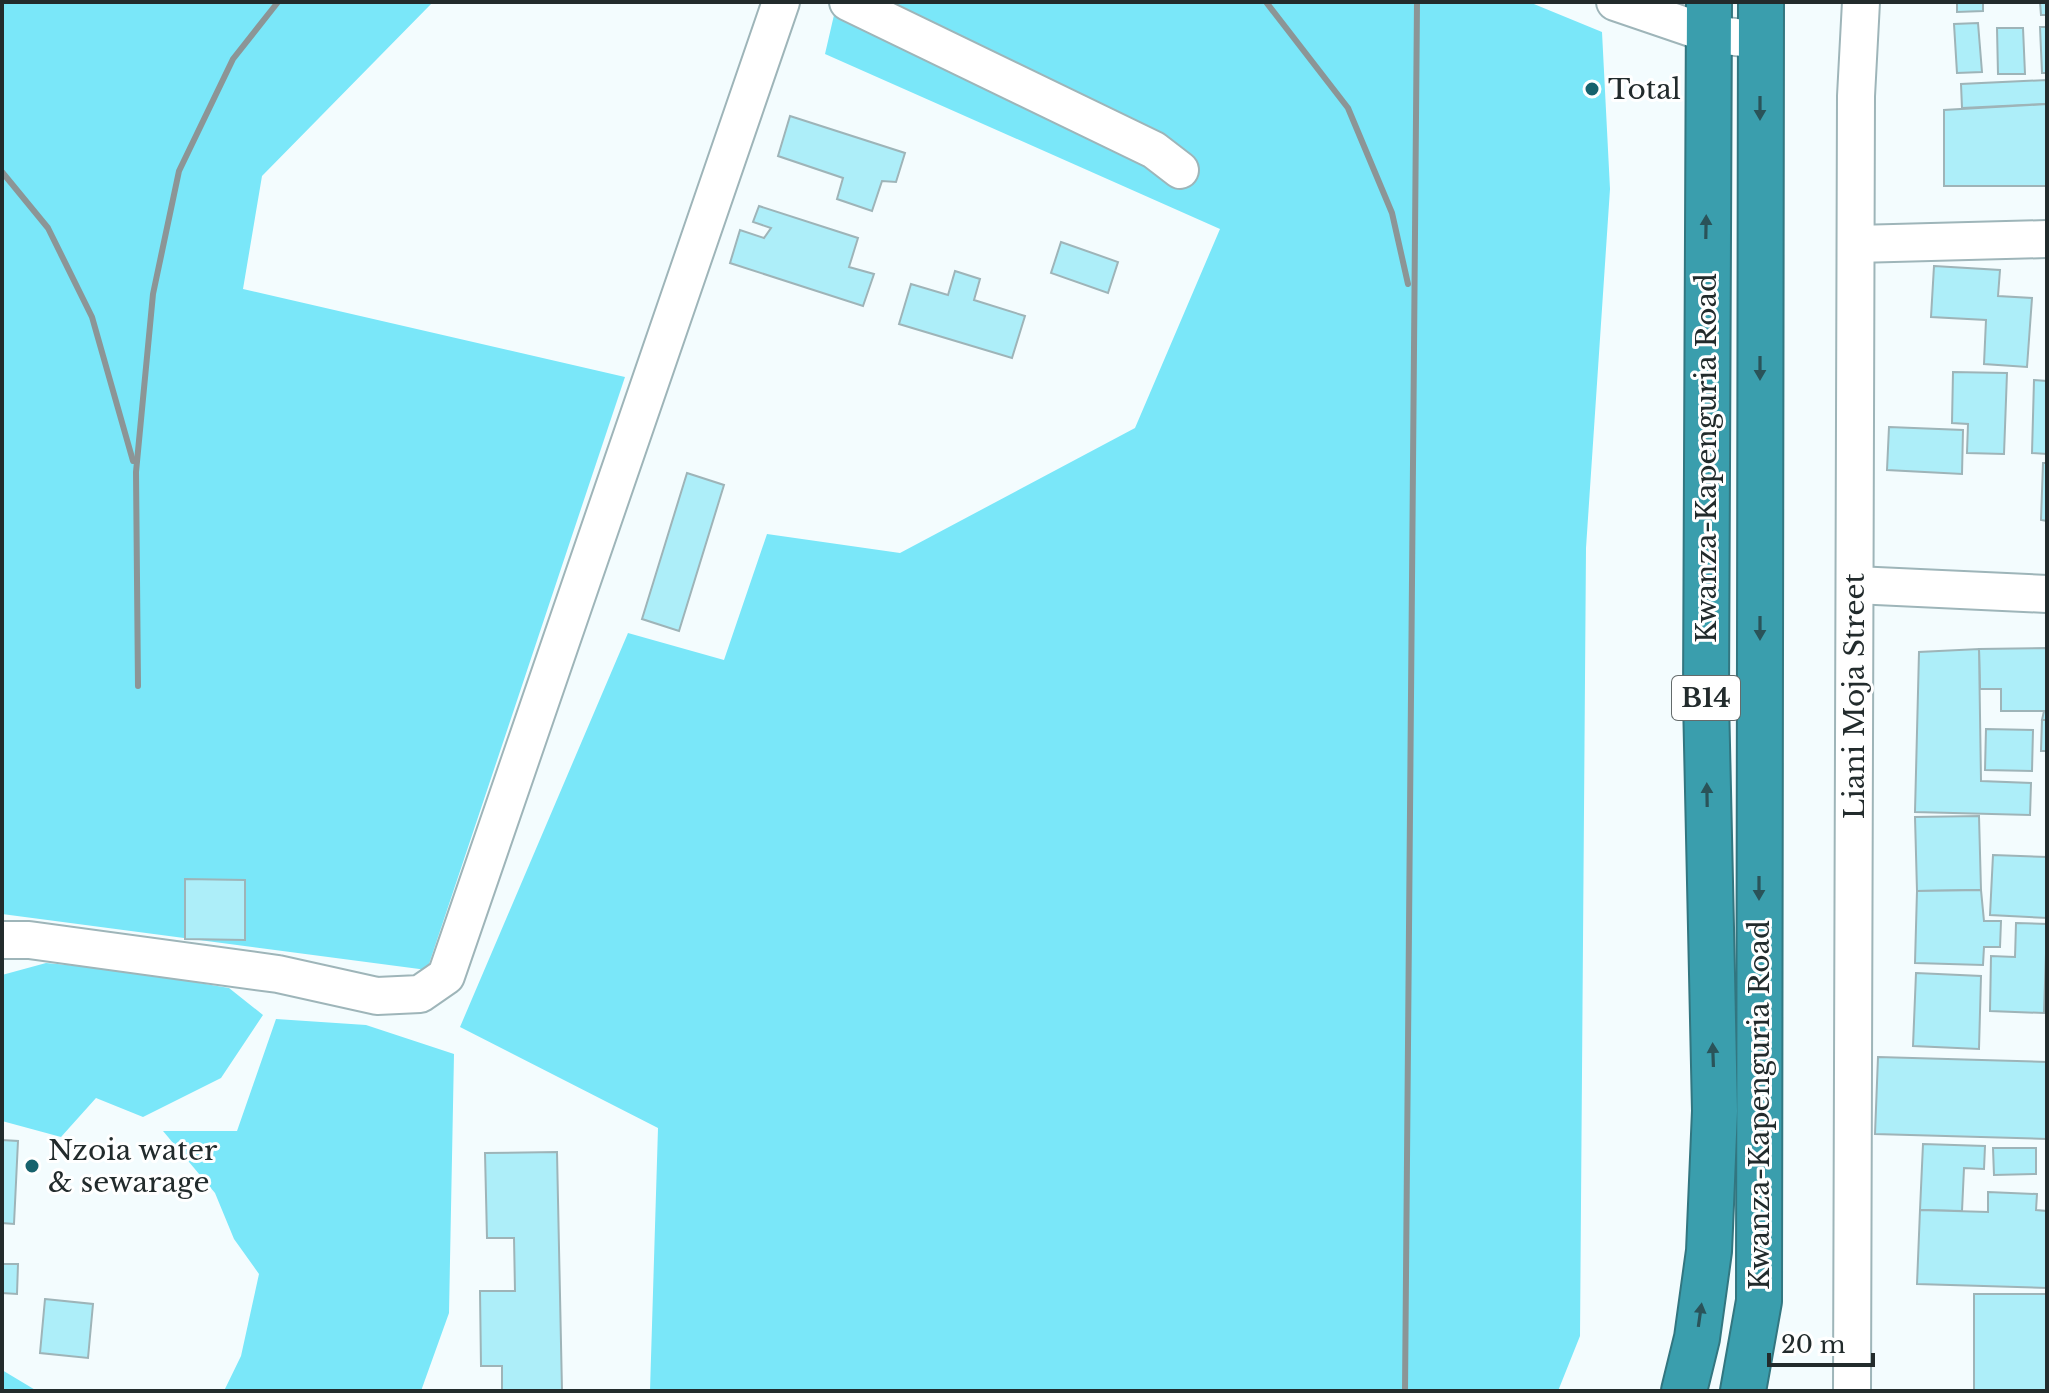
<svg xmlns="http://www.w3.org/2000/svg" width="2049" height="1393" font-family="'Libre Baskerville',serif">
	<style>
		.green { fill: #7ae7f9 }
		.building { fill: #adeef9; stroke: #9eb4b8; stroke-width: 2 }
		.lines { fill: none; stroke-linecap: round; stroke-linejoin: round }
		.street-casing { stroke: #9eb5b9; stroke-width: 40 }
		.highway-casing { stroke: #327680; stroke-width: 48 }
		.street { stroke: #fff; stroke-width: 36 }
		.highway { stroke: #3a9ead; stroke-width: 44 }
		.rail { stroke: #8c9596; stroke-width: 6 }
		.oneway { fill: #2a5359 }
		.poi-dot { fill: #16626d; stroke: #fff; stroke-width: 3 }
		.labels { text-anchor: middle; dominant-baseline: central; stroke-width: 6; stroke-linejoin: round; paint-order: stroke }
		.shield { fill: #fff; stroke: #646b6b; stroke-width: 2 }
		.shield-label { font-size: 26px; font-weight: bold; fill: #222b2c }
		.poi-label { font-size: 28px; fill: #222b2c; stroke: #fff; text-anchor: start }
		.street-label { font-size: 28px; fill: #222b2c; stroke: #fff }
	</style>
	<rect width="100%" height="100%" fill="#f3fcfe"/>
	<g class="green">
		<path d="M2,2H433L262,176L243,289L625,377L427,970L2,914Z"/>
		<path d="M837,2H1529L1602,32L1610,189L1586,548L1580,1336L1558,1391H650L658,1128L460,1027L628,633L724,660L767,534L900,553L1135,428L1220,229L825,54Z"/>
		<path d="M46,963L123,970L229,988L263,1015L221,1078L143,1117L96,1098L61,1137L2,1121V975Z"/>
		<path d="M276,1019L366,1025L454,1054L449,1313L421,1391H224L241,1356L259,1274L234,1239L215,1193L163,1131H237Z"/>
		<path d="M2,1370L37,1391H2Z"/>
	</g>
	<g class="building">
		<path d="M1957,2H1983V11L1957,12Z"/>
		<path d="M2040,2H2047V15H2041Z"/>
		<path d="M1978,23L1982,72L1957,73L1954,24Z"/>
		<path d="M2040,27H2047V73H2042Z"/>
		<path d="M1997,28H2023L2025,74H1998Z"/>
		<path d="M2047,80V104L1962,108L1961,84Z"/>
		<path d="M2047,104V186H1944V110Z"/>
		<path d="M790,116L905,153L896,182L882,181L872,211L837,199L843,178L778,156Z"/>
		<path d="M759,206L858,238L849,267L874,274L863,306L730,263L740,230L764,238L771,228L753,222Z"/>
		<path d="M1061,242L1118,262L1108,293L1051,273Z"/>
		<path d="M1934,266L2000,270L1998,296L2032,298L2027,367L1984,364L1986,320L1931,317Z"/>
		<path d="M955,271L980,279L974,300L1025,316L1012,358L899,324L911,284L948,295Z"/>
		<path d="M1953,372L2007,373L2004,454L1967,453L1968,424L1952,423Z"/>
		<path d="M2034,380L2047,381V454L2032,453Z"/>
		<path d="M1889,427L1963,430L1962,474L1887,470Z"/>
		<path d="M2043,463H2047V521L2041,520Z"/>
		<path d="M687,473L724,485L679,631L642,619Z"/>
		<path d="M2047,648V720H2042L2044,711H2001V689H1980L1979,649Z"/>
		<path d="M1979,649L1981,781L2031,783L2030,815L1915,812L1919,652Z"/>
		<path d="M2042,720H2047V751H2041Z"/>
		<path d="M1986,729L2033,730L2032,771L1985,770Z"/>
		<path d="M1979,816L1981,890L1917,891L1915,817Z"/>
		<path d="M1993,855L2047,857V918L1990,915Z"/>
		<path d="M185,879L245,880V940L185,939Z"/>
		<path d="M1981,890L1984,921H2001L2000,947H1984L1983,965L1915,963L1917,891Z"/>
		<path d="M2016,923L2047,924L2044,1013L1990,1011L1991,956L2015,957Z"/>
		<path d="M1916,973L1981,976L1979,1049L1913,1046Z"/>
		<path d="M1878,1057L2047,1062V1139L1875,1134Z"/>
		<path d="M2,1140L18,1141L14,1224L2,1223Z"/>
		<path d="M1923,1144L1985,1146L1984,1169L1964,1168L1962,1211L1920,1210Z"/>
		<path d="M1993,1148H2036V1174L1994,1175Z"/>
		<path d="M557,1152L562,1391H502V1366H481L480,1291H515L514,1238H487L485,1153Z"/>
		<path d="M1988,1192L2037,1194L2036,1210L2047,1211V1288L1917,1284L1920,1210L1988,1212Z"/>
		<path d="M2,1264H18L17,1294L2,1293Z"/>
		<rect x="1974" y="1294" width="73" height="97"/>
		<path d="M45,1299L93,1304L88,1358L40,1353Z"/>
	</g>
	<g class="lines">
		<defs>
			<g id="street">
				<path d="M848,2L1154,150L1180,170"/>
				<path d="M1615,2L1709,34L1761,40"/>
				<path d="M1856,244L2047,239"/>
				<path d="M1855,585L2047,594"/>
				<path d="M2,940H29L278,974L377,996L420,994L446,976L781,2"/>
				<path d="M1852,1391L1856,96L1861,2"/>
			</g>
			<g id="highway">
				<path d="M1684,1391L1697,1338L1709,1251L1715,1111L1706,699L1709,2"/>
				<path d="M1743,1391L1759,1301L1761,2"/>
			</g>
		</defs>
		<use href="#street" class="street-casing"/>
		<use href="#highway" class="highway-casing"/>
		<use href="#street" class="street"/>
		<use href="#highway" class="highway"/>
		<g class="rail">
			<path d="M1266,2L1348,108L1392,213L1408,284"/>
			<path d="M2,172L48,228L92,317L133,461"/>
			<path d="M138,686L136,472L153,294L179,171L233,59L278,2"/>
			<path d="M1405,1391L1417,2"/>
		</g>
	</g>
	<defs><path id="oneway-solid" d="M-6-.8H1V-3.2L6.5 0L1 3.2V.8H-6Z" transform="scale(2)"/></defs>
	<g class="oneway">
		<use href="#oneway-solid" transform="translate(1760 108) rotate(90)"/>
		<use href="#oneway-solid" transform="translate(1706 227) rotate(-89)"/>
		<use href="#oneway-solid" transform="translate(1760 368) rotate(90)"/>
		<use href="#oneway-solid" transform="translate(1760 628) rotate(90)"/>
		<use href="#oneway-solid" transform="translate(1707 795) rotate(-91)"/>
		<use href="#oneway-solid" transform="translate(1759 888) rotate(90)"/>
		<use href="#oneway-solid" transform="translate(1713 1055) rotate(-92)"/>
		<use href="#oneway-solid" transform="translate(1700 1315) rotate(-82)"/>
	</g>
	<g class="poi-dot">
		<circle cx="1592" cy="89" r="8"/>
		<circle cx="32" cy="1166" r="8"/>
	</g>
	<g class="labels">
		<rect class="shield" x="1672" y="676" width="68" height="44" rx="6"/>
		<g class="shield-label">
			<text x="1706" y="698">B14</text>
		</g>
		<g class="poi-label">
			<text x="1608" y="89">Total</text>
			<text x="48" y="1150">Nzoia water<tspan x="48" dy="32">&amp; sewarage</tspan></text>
		</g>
		<g class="street-label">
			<text transform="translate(1706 458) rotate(-90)">Kwanza-Kapenguria Road</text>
			<text transform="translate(1854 696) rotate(-90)">Liani Moja Street</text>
			<text transform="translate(1759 1105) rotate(-90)">Kwanza-Kapenguria Road</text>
		</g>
	</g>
	<rect width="2049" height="1393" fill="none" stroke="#222b2c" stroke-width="8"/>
	<path d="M1769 1353v12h104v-12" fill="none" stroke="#222b2c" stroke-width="4"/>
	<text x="1781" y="1353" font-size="24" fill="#222b2c" stroke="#ffffff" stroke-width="6" paint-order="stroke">20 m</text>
</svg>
